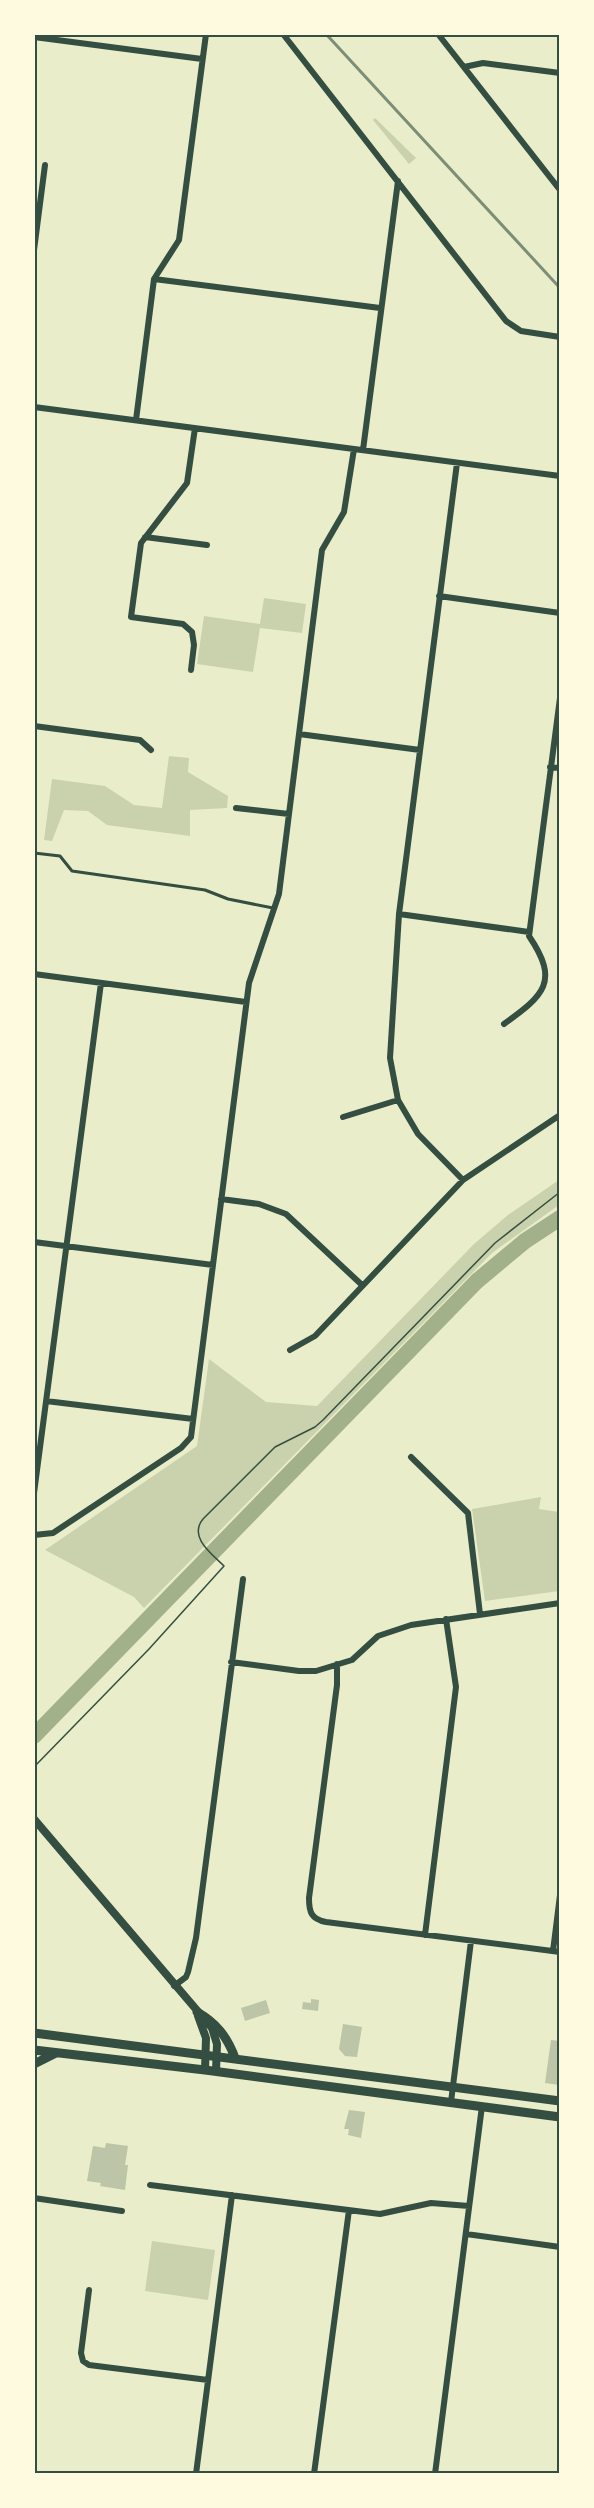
<svg xmlns="http://www.w3.org/2000/svg" width="594" height="2508" font-family="'PT Sans Narrow',sans-serif">
<style>
.green{fill:#cad2ad}
.lines{fill:none;stroke-linecap:round;stroke-linejoin:round}
.river{stroke:#a3b18a;stroke-width:16}
.building{fill:#bcc5a7}
.path{stroke:#344e41;stroke-width:1.5}
.service{stroke:#344e41;stroke-width:3}
.minor{stroke:#344e41;stroke-width:6}
.tertiary{stroke:#344e41;stroke-width:8}
.primary{stroke:#344e41;stroke-width:9}
.rail{stroke:#7c8e77;stroke-width:3}
.neatline{fill:none;stroke:#344e41;stroke-width:2}
</style>
<rect width="100%" height="100%" fill="#e9edc9"/>
<path class="green" d="M375,118l41,40 -7,6 -36,-44z
M264,598l42,6 -4,29 -42,-5 -7,44 -56,-8 7,-48 56,8z
M169,756l20,2 -1,14 40,24 -1,12 -37,2v26l-83,-11 -19,-14 -24,-1 -12,31 -8,-1 8,-61 53,7 29,19 28,3z
M559,1180v25l-67,48 -348,355 -10,-11 -89,-47 152,-104 12,-87 57,43 51,4 157,-162 34,-29z
M541,1497l-2,12 20,3v79l-74,10 -13,-92z
M152,2241l63,9 -7,50 -63,-9z"/>
<g class="lines">
<path class="river" d="M34,1736l443,-455 48,-40 35,-23"/>
</g>
<path class="building" d="M311,1999l8,1 -1,11 -16,-2 1,-7 8,1z
M266,2000l4,13 -25,8 -4,-13z
M343,2024l19,3 -5,30 -12,-1 -6,-7z
M551,2040l9,1v44l-15,-2z
M349,2110l16,2 -4,26 -13,-3 1,-6h-5z
M106,2143l22,3 -3,19h3l-3,25 -25,-4 1,-3 -14,-2 6,-35 12,2z"/>
<g class="lines">
<path class="path" d="M34,1767l115,-118 75,-83c-12,-12 -36,-29 -21,-47l72,-72 40,-20 8,-7 172,-177 65,-51"/>
<path class="service" d="M34,853l26,3 12,15 133,19 23,9 45,9"/>
<path class="minor" d="M283,34l223,287 15,10 39,6
M438,34l122,156
M34,37l168,22
M464,67l19,-4 77,10
M34,250l11,-85
M154,279l226,29
M34,407l526,69
M136,420l18,-141 25,-39 27,-206
M363,450l35,-269
M457,463l-58,451 -9,144 8,42 20,34 45,46
M145,537l62,8
M439,596l121,17
M191,670l3,-25 -2,-13 -9,-8 -52,-7 10,-74 46,-60 8,-55
M34,726l106,14 11,10
M299,734l121,16
M550,767l10,1
M236,808l53,6
M399,914l130,18
M34,974l212,28
M504,1024c40,-29 56,-42 25,-88l31,-238
M343,1117l55,-17
M221,1199l38,5 27,10 76,71
M34,1242l179,23
M290,1350l25,-14 148,-156 97,-65
M46,1401l147,18
M411,1457l57,56 12,101
M34,1493l67,-510
M34,1535l19,-2 128,-85 10,-11 58,-454 30,-89 43,-344 22,-38 10,-63
M231,1662l68,9h17l36,-11 26,-24 33,-11 149,-22
M337,1664v21l-28,213c0,14 2,21 17,24l234,30
M425,1935l31,-248 -10,-68
M553,1951l7,-56
M174,1986l12,-9 2,-5 8,-34 47,-359
M451,2102l20,-161
M150,2185l230,29 51,-11 38,3
M34,2198l88,13
M466,2234l94,13
M89,2290l-8,63 2,8 6,4 119,15
M196,2474l36,-279
M314,2474l35,-264
M435,2474l47,-368"/>
<path class="tertiary" d="M34,1819l178,209 5,16 -1,27
M198,2016l8,22 -1,32"/>
<path class="primary" d="M197,2012c19,11 30,24 38,46
M34,2033l526,68
M34,2050l171,20 355,47
M34,2064l22,-11"/>
<path class="rail" d="M326,34l234,254"/>
</g>
<rect width="594" height="2508" fill="none" stroke="#fefae0" stroke-width="72"/>
<rect x="36" y="36" width="522" height="2436" class="neatline"/>
</svg>
